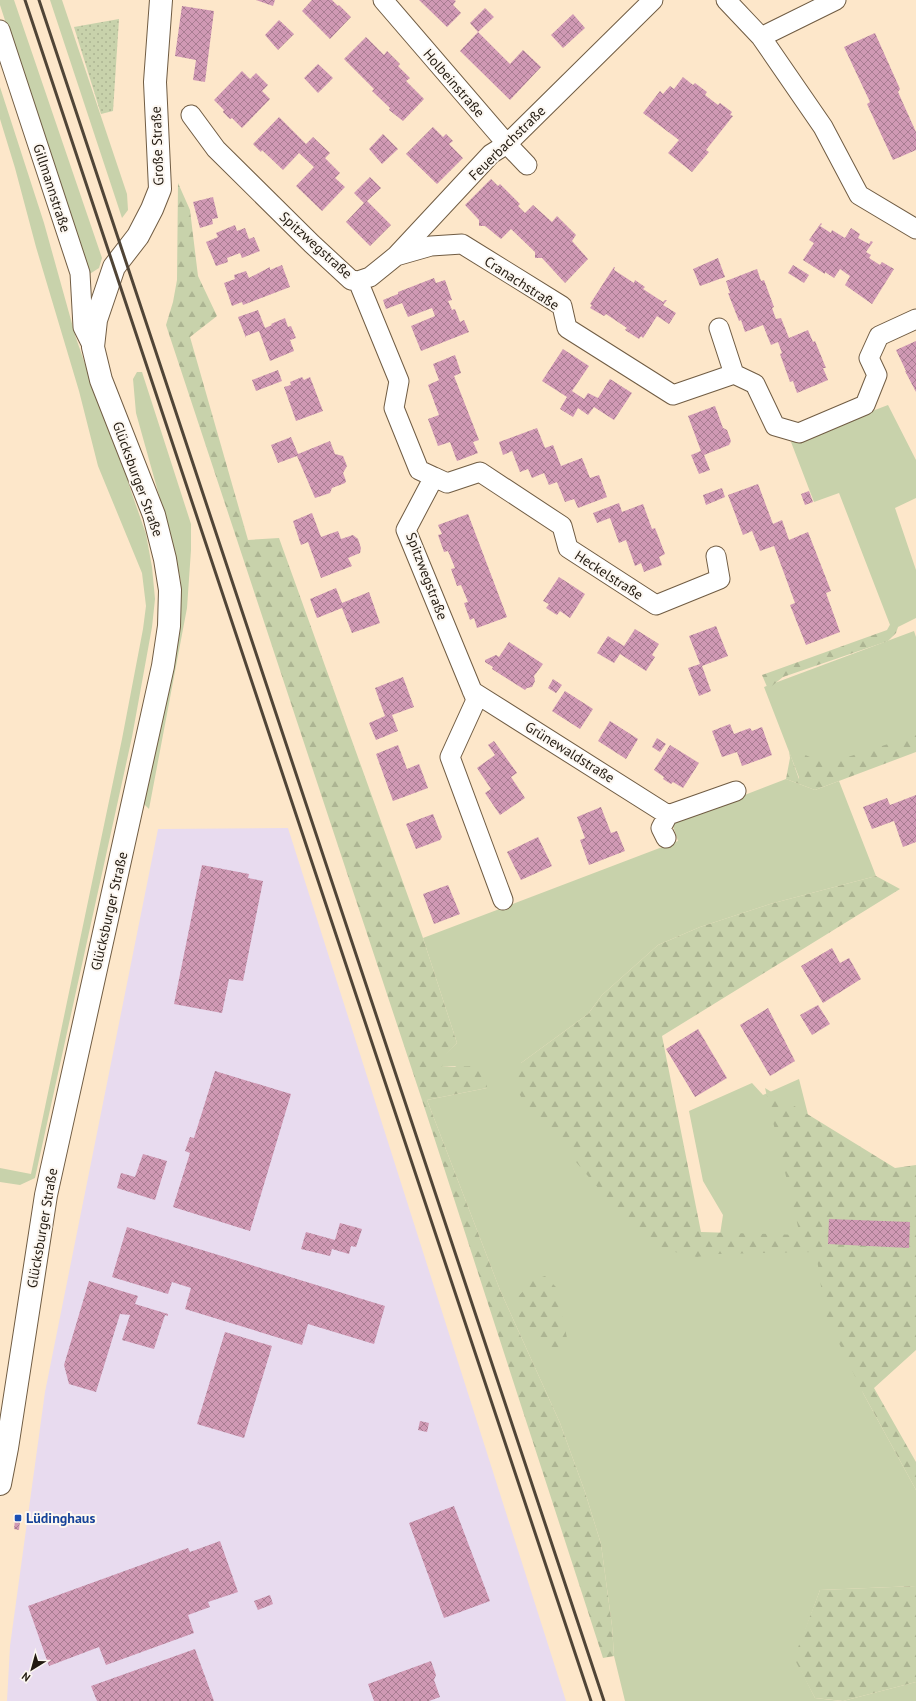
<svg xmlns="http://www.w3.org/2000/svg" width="916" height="1701" font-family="'PT Sans',sans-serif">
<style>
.industrial{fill:#e8dbef}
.green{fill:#c8d2ab}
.forest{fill:url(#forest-firs)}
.garden{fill:url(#garden-dots)}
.building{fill:url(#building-cross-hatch)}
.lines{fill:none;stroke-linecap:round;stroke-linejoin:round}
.minor-casing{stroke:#705c43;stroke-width:21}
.secondary-casing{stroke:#705c43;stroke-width:24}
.minor{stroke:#fff;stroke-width:19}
.secondary{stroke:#fff;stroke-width:22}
.rail{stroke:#504537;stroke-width:3}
.transit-dot{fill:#1a4fb4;stroke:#fcf7f1;stroke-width:1.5}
.labels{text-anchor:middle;stroke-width:4;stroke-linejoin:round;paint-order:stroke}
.street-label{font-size:14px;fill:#221a10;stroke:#fcf7f1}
.transit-label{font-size:14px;font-weight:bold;fill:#164399;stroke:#fcf7f1;text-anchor:start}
</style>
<defs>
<pattern id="forest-firs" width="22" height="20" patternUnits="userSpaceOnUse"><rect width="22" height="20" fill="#c8d2ab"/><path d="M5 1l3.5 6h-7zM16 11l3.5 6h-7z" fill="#acb492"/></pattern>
<pattern id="garden-dots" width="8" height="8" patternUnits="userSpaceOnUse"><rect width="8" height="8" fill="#c8d2ab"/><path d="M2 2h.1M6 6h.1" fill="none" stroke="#acb492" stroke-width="1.8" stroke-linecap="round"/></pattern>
<pattern id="building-cross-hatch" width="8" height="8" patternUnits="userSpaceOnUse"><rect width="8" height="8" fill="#d099b4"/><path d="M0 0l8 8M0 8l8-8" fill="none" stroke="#a87c91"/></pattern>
</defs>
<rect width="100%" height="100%" fill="#fde7ca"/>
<path class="industrial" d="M288,828l278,873h-559l3,-55 35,-254 113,-563z"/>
<path class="green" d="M0,0h14l88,258 -3,10 -11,7 -88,-270z
M50,0h12l65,194 1,16 -6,8z
M0,87l44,136 32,115 17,49 15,21 22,80 16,46 6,33 3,32 -3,28 -20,110 -97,441 -15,7 -20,-3v-14l31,6 91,-435 21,-110 3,-23 -4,-33 -44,-107 -19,-75 -43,-144 -21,-79 -15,-49z
M137,372h5l49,152v26l-4,58 -38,201 -5,-5 27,-128 10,-66v-28l-7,-33 -38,-136 -3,-34z
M888,405l28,55v38l-21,10 21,62v48l-24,12 -53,-137 -25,9 -23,-60z
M914,631l2,6v99l-116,44 -36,-93z
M786,779l29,11 24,-9 37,95 -106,28 -70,23 -42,18 -56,50 -14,19 -67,49 196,191 6,-39 -20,-34 -14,-70 63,-28 11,12 36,-16 28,111 36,203 53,97v96l-96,4 -25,68 20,40 26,3h-216l-11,-45 -2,-30 -11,-82 -16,-52 -25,-69 -60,-133 -73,-190 60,-12 -32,-22 -13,1v-9l15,-15 -34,-105 255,-97 -6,-18z
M916,1682v19h-73z"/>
<path class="forest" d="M178,183l12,27 8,66 19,40 -27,21 58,203 31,-2 144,400 34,105 -14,15 -1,9 43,-1 2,22 -60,12 73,190 60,133 25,69 16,52 11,82 2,30 -11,2 -182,-561 -255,-772 7,-23 4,-22z
M892,621l6,6 -2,6 -8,8 -105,36 -15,12 -6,-14 125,-45z
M916,735v17l-101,38 -29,-11 4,-21 -1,-7 10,28 4,-25 23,10z
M876,876l24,13 -238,147 39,196 99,3 -35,-147 130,80 21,-3v185l-42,38 42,74v28l-53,-97 -38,-79 -9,-62 -99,2 -20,3 -35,-8 -30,-21 -111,-131 -8,-16 8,-18 67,-49 14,-19 56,-50 42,-18 70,-23z
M545,1276l11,11 11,51 -8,11 -15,1 -9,-8 -15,-20 -4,-23 17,-19z
M916,1586v96l-73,19 -28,-3 -21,-40 26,-68z"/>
<path class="garden" d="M119,19l-6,92 -12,3 -27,-87z"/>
<path class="building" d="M256,0h19l-2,6z
M312,0h20l6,6 1,-1 12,12 -21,22 -28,-28z
M419,0h35l2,1 -3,4 8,8 -14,14z
M182,6l32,5 -9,71 -12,-2 3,-20 -21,-4z
M485,8l9,9 -16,15 32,32 13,-14 18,17 -31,33 -50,-49 18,-19 -8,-9z
M573,14l12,14 -22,20 -12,-13z
M279,20l15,14 -16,16 -13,-15z
M875,33l25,56 -2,3 18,40v18l-23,10 -26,-56 3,-2 -26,-55z
M366,37l18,18 3,-4 13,13 -2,2 12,12 -4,3 18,18 -21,22 -14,-11 1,-2 -18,-17 2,-2 -30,-30z
M318,64l15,14 -15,15 -14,-15z
M242,71l8,8 6,-6 12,12 -6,6 8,8 -28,29 -10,-10 -2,1 -7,-7 1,-2 -10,-10z
M683,77l10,8 2,-2 12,9 -2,3 13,10 2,-2 12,9 -2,3 3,1 -27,34 3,2 -17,20 -24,-19 11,-13 -36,-27 17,-22 3,3 7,-8 4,3z
M279,117l27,27 7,-7 17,16 -5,5 15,15 -5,5 10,9 -23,24 -26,-25 18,-19 -15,-14 -16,17 -21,-20 -1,2 -8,-8z
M433,127l10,10 3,-3 7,7 -4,3 14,14 -26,26 -31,-30z
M383,134l15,15 -16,15 -13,-15z
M370,177l11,11 -14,13 24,24 -21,21 -24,-24 18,-19 -10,-10z
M491,179l7,7 2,-2 20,20 -2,2 7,7 8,-8 19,17 5,-6 19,19 -4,6 16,18 -23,24 -23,-25h-7v-6l-24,-23 -10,10 -16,-13h-6v-6l-14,-15z
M213,197l5,21 -6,1 1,5 -13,4 -7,-26z
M821,223l1,1 -2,2 11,7 1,-3 13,8 6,-10 9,6 -2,4 11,6 2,-3 2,1 -7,10 5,3 -2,3 11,7 2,-3 12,7 -22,35 -27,-19 5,-9 -10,-7 -6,9 -9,-6v2l-22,-14 11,-17 -5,-3z
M235,225l2,6 8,-3 4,11 5,-2 6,14 -18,7 -2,-5 -13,5 1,4 -12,4 -10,-24 12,-5 -2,-4z
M718,258l7,19 -25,9 -7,-17z
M282,265l8,22 -47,18 -1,-3 -10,4 -8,-23 11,-4 -1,-4 12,-4 3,7 21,-11v3z
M793,265l16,10 -5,8 -16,-10z
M614,267h1l-1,3 20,13 1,-3 10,7 -2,2 20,13 2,-2h2l-4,5 13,8 -7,11 -12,-8 -14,22 -2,-2 -2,3 -14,-9 2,-2 -21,-14 -2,2 -14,-8 2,-3 -2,-1z
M757,269l4,12 3,-1 10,27 -2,1 4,11 5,-1 8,20 19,-8 5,12 2,-1 11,27h-3l5,12 -31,13 -4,-12 -3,1 -10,-28 2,-1 -4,-11 -7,3 -8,-20 -18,7 -4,-12 -2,1 -11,-28h2l-4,-12z
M434,278l2,5 9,-3 7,20 -4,1 4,9 3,-1 5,13 4,-2 5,12 -48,19 -10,-25 24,-10 -3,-8 -24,9 -6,-14 -16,6 -3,-9 15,-6v-2z
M258,310l7,18 7,-3 -1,-1 14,-6 3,9 3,-1 5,12 -6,2 4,11 -24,10 -11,-30 -13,5v2l-8,-21z
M916,341v51l-11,-21h1l-10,-21z
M563,349l26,17 -17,25 12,8 4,-6 10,5 12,-19 22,14 -18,27 -20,-13 -6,8 -10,-7 -5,9 -13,-8 7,-12 -25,-16z
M455,355l6,18 -7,3 25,64 -6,2 5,11 -21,8 -7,-19 -12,4 -10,-27 11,-4 -11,-30 11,-5 -6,-16z
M278,370l4,11 -26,10 -4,-11z
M302,377l2,3 6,-3 13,34 -27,10 -12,-34 7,-2 -1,-3z
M715,406l8,22 4,2 4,11 -2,4 -25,10 6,15 -11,4 -8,-19 10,-4 -13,-35z
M537,428l8,20 8,-3 8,21 21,-8 8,20 9,-3 8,22 -29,11 -4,-9 -9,3 -8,-20 -8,3 -5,-12 -12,5 -4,-9 -8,3 -8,-21 -9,4 -4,-13z
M291,437l7,17 32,-13 5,13 8,2 4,10 -4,7 3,8 -1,2 -13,5 -2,5 -15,5 -18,-42 -19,7 -7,-18z
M758,484l15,40 9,-4 7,20 19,-8 23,59 -5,2 14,39 -34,13 -16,-40 5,-2 -21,-57 -14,5 -8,-20 -9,4 -15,-40z
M722,488l3,9 -19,8 -3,-10z
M809,491l4,11 -8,3 -4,-11z
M619,503l3,9 21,-8 9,25 3,-1 10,26 -6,3 3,8 -18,7 -3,-9 -6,3 -9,-26 -7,3 -9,-25 -13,5 -4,-10z
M312,513l9,24 17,-6 3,8 12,-4 5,4 3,9 -1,5 -12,5 4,8 -31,12 -13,-36 -7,3 -8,-24z
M468,514l39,103 -30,11 -3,-10 -4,2 -6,-17 4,-1 -7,-17 -4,1 -6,-17 4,-1 -7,-17 -4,1 -6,-17 4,-1 -4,-9z
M559,577l26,17 -15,24 -10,-7 -3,4 -11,-7 3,-4 -6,-3z
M336,588l6,15 27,-11 11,31 -28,10 -10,-25 -25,10 -7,-19z
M716,626l12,30 -26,10 9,25 -12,5 -11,-28 12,-4 -11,-28z
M635,629l24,15 -7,11 3,2 -9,14 -26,-17 -6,9 -17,-10 11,-17 16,10z
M509,642l34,22 -9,12 1,5 -3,6 -5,1 -2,2 -33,-21 1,-2 -8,-5v-2l11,-5 3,2z
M403,677l11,30 -22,8 6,16 -22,9 -7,-17 16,-7 -10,-28z
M553,679l9,6 -6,8 -8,-5z
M565,691l28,18 -13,20 -28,-18z
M610,721l28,18 -12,20 -28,-18z
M730,724l4,10 16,-6 2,3 10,-4 10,28 -30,11 -5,-14 -15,5 -10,-26z
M657,738l9,6 -6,8 -8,-5z
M494,741l23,32 -6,4 14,21 -25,17 -15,-22 6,-4 -14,-21 18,-13 -7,-10z
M398,745l9,24 12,-5 9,24 -35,13 -17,-47z
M670,745l29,18 -16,25 -10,-6 -2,2 -8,-5 1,-2 -10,-7z
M916,795v47l-13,5 -9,-26 -22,8 -9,-22 24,-9 3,7z
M601,807l10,26 6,-2 8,20 -36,14 -9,-25 5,-2 -8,-21z
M433,814l9,23 -2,3 -24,9 -10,-25z
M538,837l14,29 -31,14 -14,-28z
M202,865l47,9 -1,4 15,3 -20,100 -14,-2 -7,34 -48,-9z
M448,885l12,29 -26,10 -11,-30z
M832,948l8,15 9,-5 12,21 -38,24 -22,-37z
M818,1005l12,19 -18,11 -12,-20z
M768,1008l27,53 -25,15 -30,-51z
M698,1029l29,49 -32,19 -29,-48z
M215,1071l76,23 -41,137 -77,-24 17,-54 -5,-2 5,-14 4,1z
M143,1154l24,7 -12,39 -38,-12 4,-15 14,4z
M829,1219l81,3 -1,26 -81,-4z
M340,1223l22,6 -6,18 -5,-1 -2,8 -17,-5 -2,7 -29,-7 5,-17 29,8z
M127,1227l258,79 -11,38 -66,-20 -6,21 -117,-36 6,-21 -19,-6 -4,12 -56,-17z
M89,1281l49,15 -3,8 33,10v2l-3,-1 -11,34 -32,-9 8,-25 -10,-1 -24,78 -27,-8 -5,-19z
M225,1332l47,14 -28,92 -47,-14z
M420,1421l9,2 -2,9 -9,-2z
M454,1506l36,95 -46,17 -35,-95z
M15,1520l5,1 -1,9 -5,-1z
M220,1541l18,51 -30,10 2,5 -22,8 6,18 -88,32 -7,-18 -50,19 -21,-60 160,-58 2,4z
M270,1595l3,9 -15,6 -4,-9z
M195,1649l19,52h-117l-6,-15z
M431,1661l5,14 -2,5 6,17 -11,4h-55l-6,-17z"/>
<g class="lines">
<defs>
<path id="minor" d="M383,0l124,144 20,21
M726,0l35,37 62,90 36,68 57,34
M0,30l80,243 3,54 10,20
M761,37l75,-37
M191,115l25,34 96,95 39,36 7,1 12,-4 26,-21 95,-102 16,-10 146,-144
M396,256l35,-10 31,-2 100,62 5,22 106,67 61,-21 21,10 20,42 24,7 66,-28 12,-30 -8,-17 10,-22 37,-17
M358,281l41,100 -5,27 25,62 15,7 -28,53 70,170 -26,57 53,143
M719,328l15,46
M434,477l13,6 33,-11 82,54 6,22 88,57 64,-26 -4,-23
M472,691l196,124 68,-24
M666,838l-5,-10 7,-13"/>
<path id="secondary" d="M0,1484l7,-36 39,-253 117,-529 6,-40 1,-36 -5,-31 -11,-44 -53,-135 -8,-33 3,-27 18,-53 24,-31 14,-27 8,-20 -5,-107 6,-82"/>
</defs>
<use href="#minor" class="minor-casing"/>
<use href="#secondary" class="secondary-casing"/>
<use href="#minor" class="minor"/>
<use href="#secondary" class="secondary"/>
<path class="rail" d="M25,0l566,1701
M39,0l565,1701"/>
</g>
<rect class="transit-dot" x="14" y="1514" width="8" height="8" rx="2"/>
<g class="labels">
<g class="street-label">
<text transform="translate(454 83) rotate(49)" y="5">Holbeinstraße</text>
<text transform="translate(507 143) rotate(-44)" y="5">Feuerbachstraße</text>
<text transform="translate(157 146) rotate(-92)" y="5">Große Straße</text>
<text transform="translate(52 188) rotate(72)" y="5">Gillmannstraße</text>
<text transform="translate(316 245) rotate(42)" y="5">Spitzwegstraße</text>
<text transform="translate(522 283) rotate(33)" y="5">Cranachstraße</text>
<text transform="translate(138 479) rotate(70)" y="5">Glücksburger Straße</text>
<text transform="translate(609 575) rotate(33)" y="5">Heckelstraße</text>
<text transform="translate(427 576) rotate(69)" y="5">Spitzwegstraße</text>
<text transform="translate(570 752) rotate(32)" y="5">Grünewaldstraße</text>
<text transform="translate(109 911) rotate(-77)" y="5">Glücksburger Straße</text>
<text transform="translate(42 1228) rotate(-80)" y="5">Glücksburger Straße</text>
</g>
<g class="transit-label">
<text x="26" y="1523">Lüdinghaus</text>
</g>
</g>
<g transform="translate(32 1669) rotate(217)" stroke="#fcf7f1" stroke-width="3" paint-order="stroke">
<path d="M0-3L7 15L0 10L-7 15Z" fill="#221a10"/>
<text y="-6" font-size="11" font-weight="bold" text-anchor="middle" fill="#221a10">N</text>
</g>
</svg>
